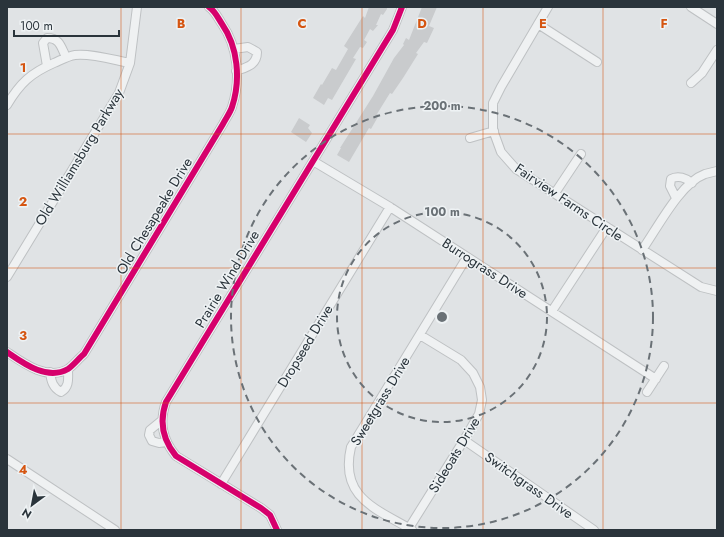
<svg xmlns="http://www.w3.org/2000/svg" width="724" height="537" font-family="Jost,sans-serif">
<style>
.building{fill:#c9cbcd}
.lines{fill:none;stroke-linecap:round;stroke-linejoin:round}
.minor-casing{stroke:#bec1c3;stroke-width:10}
.minor{stroke:#eff1f2;stroke-width:8}
.cycleway-casing{stroke:#eef2f4;stroke-width:8}
.cycleway{stroke:#d6006c;stroke-width:6}
.grid{fill:none;stroke:#d55511;stroke-width:1;stroke-opacity:0.55}
.ring{fill:none;stroke:#6a7176;stroke-width:2;stroke-dasharray:7 5}
.labels{text-anchor:middle;stroke-width:3;stroke-linejoin:round;paint-order:stroke}
.street-label{font-size:14px;fill:#2a343b;stroke:#eef2f4}
.grid-label{font-size:13px;text-anchor:middle;font-weight:bold;fill:#d55511;stroke:#eef2f4;stroke-width:3;stroke-linejoin:round;paint-order:stroke}
.centre{fill:#6a7176;stroke:#eef2f4;stroke-width:2}
.ring-label{font-size:12px;text-anchor:middle;font-weight:bold;fill:#6a7176;stroke:#eef2f4;stroke-width:3;stroke-linejoin:round;paint-order:stroke}
</style>
<rect width="100%" height="100%" fill="#e0e3e5"/>
<path class="building" d="M369,7h18v2l-4,6 -2,-1 -5,11h2l-5,6 -3,-2 -6,11 3,2 -4,6 -3,-1 -7,11 3,1 -24,41 -4,-2 -4,7 -11,-7 8,-14 1,1 10,-17 4,2 12,-21 -4,-3 19,-30 2,2z
M422,7h15l-8,19 5,2 -7,15 -3,-1 -8,11 2,1 -15,24 -11,16 -2,-1 -13,21 2,1 -8,14 -2,-1 -20,34 -12,-7 4,-7h-1l33,-52 21,-38 10,-13 -1,-1 3,-6 3,2z
M299,118l11,7 -2,3 4,5 -6,9 -15,-10z"/>
<g class="lines">
<defs>
<path id="minor" d="M548,7l-47,80 -8,16v27l8,22 15,17 185,118 16,4
M691,7l26,17
M538,24l59,38
M234,49l14,-2 9,5c0,13 -10,15 -21,19
M47,66l-4,-23 4,-5c13,0 14,9 19,19
M691,83l11,-10 15,-23
M7,105c13,-22 24,-32 47,-42 7,-3 14,-7 21,-8 16,-2 39,5 55,8
M470,138l24,-7
M313,161l77,46 266,172
M555,193l26,-39
M676,198l-6,-12 1,-7c7,-4 15,-1 21,4
M642,250c15,-21 38,-67 63,-76 4,-1 8,-2 12,-3
M7,277l112,-184 11,-30 7,-56
M552,311l55,-84
M7,352c16,11 40,29 61,17 6,-4 11,-11 16,-15l139,-230c3,-6 7,-11 9,-17 9,-27 6,-60 -10,-83 -4,-6 -7,-13 -13,-17
M50,372c1,9 3,16 11,20 9,-5 7,-14 7,-23
M647,392l17,-26
M161,421l-11,9 -1,5 3,6 7,2 7,-1
M464,440l130,90
M7,459l108,71
M221,484l169,-277
M409,528l55,-88 15,-26 3,-14 -2,-13 -7,-14 -12,-13 -41,-25
M277,530l-7,-15 -9,-7 -85,-52c-14,-17 -17,-34 -10,-54l227,-372 9,-23
M412,530c-35,-21 -73,-32 -61,-83l116,-190"/>
</defs>
<use href="#minor" class="minor-casing"/>
<use href="#minor" class="minor"/>
<defs>
<path id="cycleway" d="M7,352c16,11 40,29 61,17 6,-4 11,-11 16,-15l139,-230c3,-6 7,-11 9,-17 9,-27 6,-60 -10,-83 -4,-6 -7,-13 -13,-17
M277,530l-7,-15 -9,-7 -85,-52c-14,-17 -17,-34 -10,-54l227,-372 9,-23"/>
</defs>
<use href="#cycleway" class="cycleway-casing"/>
<use href="#cycleway" class="cycleway"/>
</g>
<path class="grid" d="M121,7v523M241,7v523M362,7v523M483,7v523M603,7v523M7,134h710M7,268h710M7,403h710"/>
<g class="ring">
<circle cx="442" cy="317" r="105"/>
<circle cx="442" cy="317" r="211"/>
</g>
<g class="labels">
<g class="street-label">
<text transform="translate(79 157) rotate(-59)" y="5">Old Williamsburg Parkway</text>
<text transform="translate(569 202) rotate(34)" y="5">Fairview Farms Circle</text>
<text transform="translate(154 216) rotate(-59)" y="5">Old Chesapeake Drive</text>
<text transform="translate(485 268) rotate(33)" y="5">Burrograss Drive</text>
<text transform="translate(227 279) rotate(-59)" y="5">Prairie Wind Drive</text>
<text transform="translate(305 346) rotate(-59)" y="5">Dropseed Drive</text>
<text transform="translate(380 401) rotate(-59)" y="5">Sweetgrass Drive</text>
<text transform="translate(454 455) rotate(-59)" y="5">Sideoats Drive</text>
<text transform="translate(529 485) rotate(35)" y="5">Switchgrass Drive</text>
</g>
</g>
<g class="grid-label">
<text x="181" y="28">B</text>
<text x="302" y="28">C</text>
<text x="422" y="28">D</text>
<text x="543" y="28">E</text>
<text x="664" y="28">F</text>
<text x="23" y="72">1</text>
<text x="23" y="206">2</text>
<text x="23" y="340">3</text>
<text x="23" y="474">4</text>
</g>
<circle cx="442" cy="317" r="6" class="centre"/>
<g class="ring-label">
<text x="442" y="110">200 m</text>
<text x="442" y="216">100 m</text>
</g>
<rect width="724" height="537" fill="none" stroke="#2a343b" stroke-width="16"/>
<g transform="translate(32 505) rotate(212)" stroke="#eef2f4" stroke-width="3" paint-order="stroke">
<path d="M0-3L7 15L0 10L-7 15Z" fill="#2a343b"/>
<text y="-6" font-size="11" font-weight="bold" text-anchor="middle" fill="#2a343b">N</text>
</g>
<path d="M14 30v6h105v-6" fill="none" stroke="#2a343b" stroke-width="2"/>
<text x="20" y="30" font-size="12" fill="#2a343b" stroke="#eef2f4" stroke-width="3" paint-order="stroke">100 m</text>
</svg>
